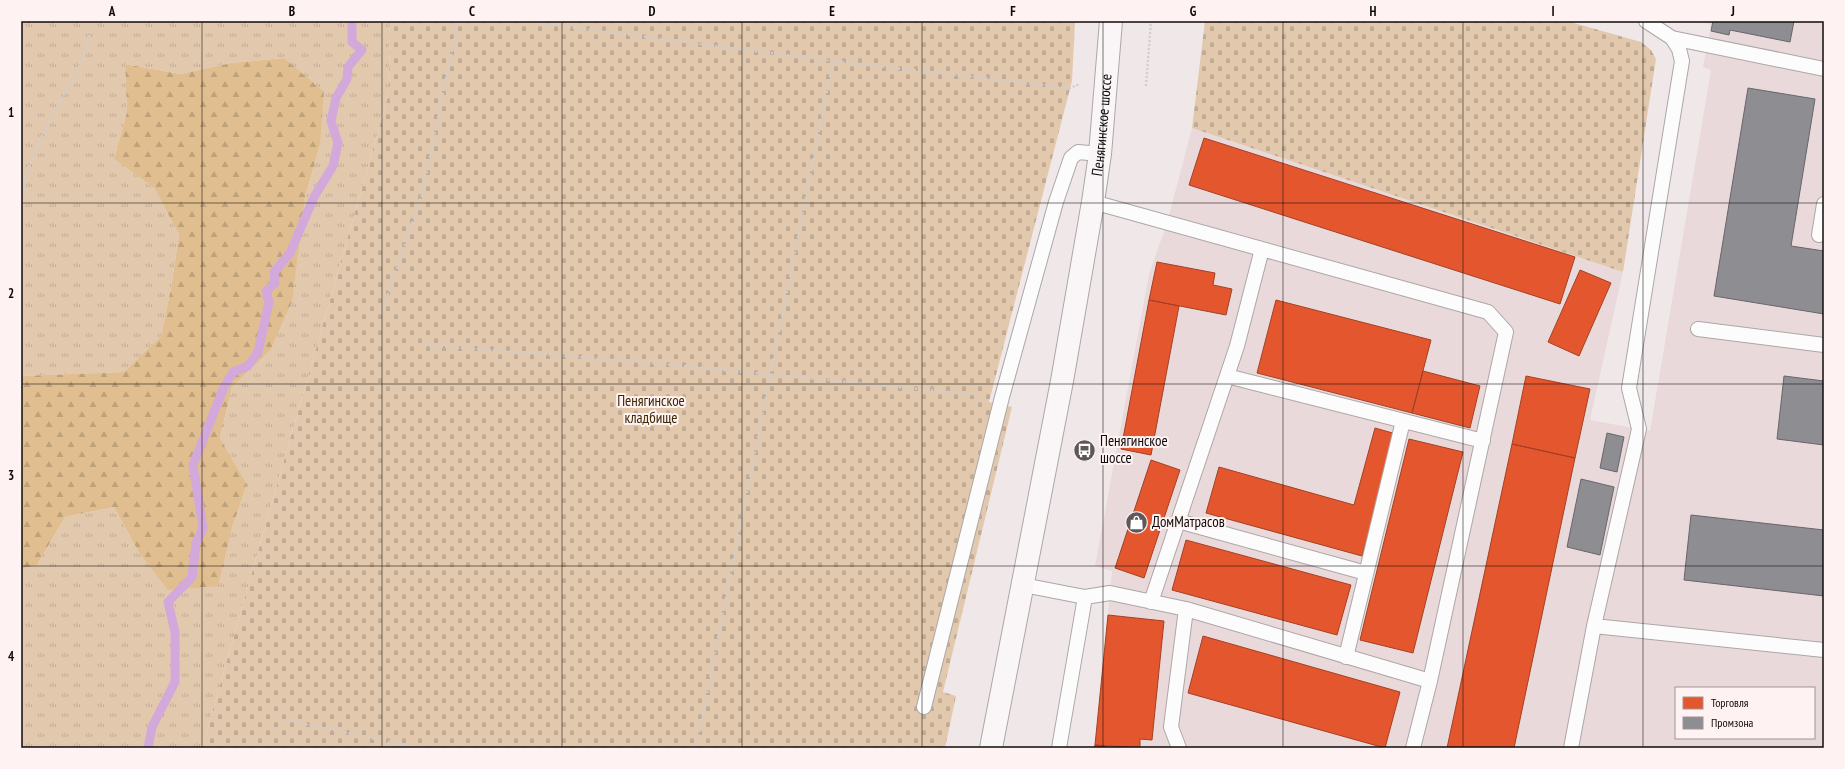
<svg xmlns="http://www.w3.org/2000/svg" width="1845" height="769" font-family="'PT Sans Narrow',sans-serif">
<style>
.built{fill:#ead9da;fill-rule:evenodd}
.grass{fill:url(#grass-tufts)}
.forest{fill:url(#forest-firs)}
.cemetery{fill:url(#cemetery-stones)}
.shops{fill:#e4572e;stroke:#a44024}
.industry{fill:#8d8d92;stroke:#67666a}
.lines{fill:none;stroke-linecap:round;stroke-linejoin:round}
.stream{stroke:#d3a8db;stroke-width:9}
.service-casing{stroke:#aca7a7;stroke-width:16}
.secondary-casing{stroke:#aca7a7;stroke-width:24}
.path{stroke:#d1cece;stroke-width:2.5;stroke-dasharray:2 2;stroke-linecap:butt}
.service{stroke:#fdfcfc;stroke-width:14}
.secondary{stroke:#faf6f8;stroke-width:22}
.grid{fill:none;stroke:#0f0b0b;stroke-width:1;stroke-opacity:0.55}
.labels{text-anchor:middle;stroke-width:4;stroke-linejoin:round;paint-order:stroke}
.street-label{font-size:15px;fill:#0f0b0b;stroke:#fff2f2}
.park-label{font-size:15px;fill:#3e2702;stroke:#fff2f2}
.poi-label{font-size:15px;fill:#0f0b0b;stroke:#fff2f2;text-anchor:start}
.neatline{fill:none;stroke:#0f0b0b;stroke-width:1.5}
.grid-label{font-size:13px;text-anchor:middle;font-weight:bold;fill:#0f0b0b}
</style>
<defs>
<pattern id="grass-tufts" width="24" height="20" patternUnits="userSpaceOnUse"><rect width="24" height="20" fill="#e2c9ad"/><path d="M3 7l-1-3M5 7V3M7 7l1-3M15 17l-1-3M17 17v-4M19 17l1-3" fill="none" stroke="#c1ab94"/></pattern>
<pattern id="forest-firs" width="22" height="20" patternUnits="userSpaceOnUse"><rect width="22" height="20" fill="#e1be8f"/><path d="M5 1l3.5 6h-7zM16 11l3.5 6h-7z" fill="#c0a27a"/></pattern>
<pattern id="cemetery-stones" width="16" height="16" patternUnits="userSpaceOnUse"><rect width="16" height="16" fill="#e2c9ad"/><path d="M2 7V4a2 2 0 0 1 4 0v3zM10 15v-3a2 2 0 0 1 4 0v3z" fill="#c1ab94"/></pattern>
</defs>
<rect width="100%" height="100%" fill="#f0e8e8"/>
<path class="built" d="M1698,21h126v727h-729l17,-177 -17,-5 54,-292 18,-51 25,-95 431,144 -33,148 60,11 61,-361 -8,-3 8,-42zM1676,688h138v50h-138z"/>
<path class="grass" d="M21,21h369l-1,72 -187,655h-181v-179l16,-4 28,-48 49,-10 24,44 94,-23 15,-44 -27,-46 12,-51 38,-36 35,-154 15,-52 -36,-87 -53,5 -51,11 -55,-10 2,48 -13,47 41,30 24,46 -8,53 -10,48 -37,36 -103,4z"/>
<path class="forest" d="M284,58l40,34 -4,53 -15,52 -13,104 -22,50 -38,36 -12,51 27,46 -15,44 -14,58 -50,4 -30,-39 -24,-44 -49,10 -28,48 -16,4v-193l103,-4 37,-36 10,-48 8,-53 -24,-46 -41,-30 13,-47 -2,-48 55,10 51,-11z"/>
<path class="cemetery" d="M390,21h685l-3,60 -83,321 23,5 -69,285 13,4 -11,52h-743l187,-655z
M1205,21h362l74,21 10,8 5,9 -33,213 -431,-144z"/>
<path class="shops" d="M1204,138l371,119 -15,47 -371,-119z
M1157,262l58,11 -2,12 19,4 -6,26 -77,-15z
M1580,270l31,13 -32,73 -31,-14z
M1149,300l30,6 -28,149 -30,-6z
M1276,300l155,40 -19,73 -155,-40z
M1423,371l57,15 -10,42 -58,-15z
M1526,376l64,13 -15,69 -63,-14z
M1375,428l21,6 -34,122 -156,-43 13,-46 135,38z
M1409,439l54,13 -50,201 -53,-13z
M1512,444l63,14 -61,290h-67z
M1151,460l29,10 -36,108 -29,-10z
M1186,540l165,45 -14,50 -165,-45z
M1108,615l56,6 -12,119 -12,-1v9l-45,-3z
M1203,636l197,56 -15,56 -197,-55z
M1095,745l17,3h-18z"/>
<path class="industry" d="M1713,21h81l-4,21 -60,-12 -1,5 -18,-4z
M1748,88l67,11 -24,147 33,5v63l-110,-18z
M1784,376l40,5v64l-47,-6z
M1607,433l17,4 -7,35 -17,-4z
M1581,479l33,8 -14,68 -33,-8z
M1691,515l133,15v66l-140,-16z"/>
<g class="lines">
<path class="stream" d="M148,748l4,-21 23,-45v-50l-7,-30 24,-25 4,-34 7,-15 -10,-63 31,-78 9,-15 15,-6 10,-14 11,-50 -3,-11 9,-8 -1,-11 16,-19 24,-56 19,-31 5,-23 -7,-22 5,-23 11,-19 1,-12 14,-17 -10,-8v-21"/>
<defs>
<path id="service" d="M1646,21l26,17 152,31
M1819,235l5,-31
M1698,329l126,16
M1227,376l256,65
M1178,521l188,52
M1023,585l62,12 -26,151
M1085,597l25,-4 76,16 244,72 76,-349 -18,-20 -395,-110
M1151,602l86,-256 25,-97
M1594,626l230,24
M1346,657l57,-236
M924,707l78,-310 54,-195 15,-44 7,-6 22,2
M1179,748l-8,-21 15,-118
M1413,748l17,-67
M1571,748l23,-122 45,-197 -10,-41 53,-327 -3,-12 -7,-11"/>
<g id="secondary">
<path id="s1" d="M991,748l71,-367 31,-179 7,-48 11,-133"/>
</g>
</defs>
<use href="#service" class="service-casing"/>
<use href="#secondary" class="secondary-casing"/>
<path class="path" d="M521,21l312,40 237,27 10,-4
M1146,86l5,-65
M21,214l5,-40 22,-52 35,-61 8,-32v-8
M381,314l41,-119 36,-174
M425,345l217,17 338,33
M286,720l131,28
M696,748l137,-687"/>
<use href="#service" class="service"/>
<use href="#secondary" class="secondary"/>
</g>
<path class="grid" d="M202,21v727M382,21v727M562,21v727M742,21v727M922,21v727M1103,21v727M1283,21v727M1463,21v727M1643,21v727M21,203h1803M21,384h1803M21,566h1803"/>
<defs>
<symbol id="bus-disc" viewBox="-11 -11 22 22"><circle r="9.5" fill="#5e5858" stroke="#fff2f2"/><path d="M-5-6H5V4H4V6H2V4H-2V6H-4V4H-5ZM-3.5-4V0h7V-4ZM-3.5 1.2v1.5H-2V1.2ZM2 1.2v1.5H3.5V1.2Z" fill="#fff"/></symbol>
<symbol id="shop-disc" viewBox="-11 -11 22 22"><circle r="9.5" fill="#5e5858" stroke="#fff2f2"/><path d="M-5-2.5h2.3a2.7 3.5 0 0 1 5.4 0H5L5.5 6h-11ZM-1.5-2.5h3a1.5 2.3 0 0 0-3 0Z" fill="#fff"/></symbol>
</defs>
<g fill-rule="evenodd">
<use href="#bus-disc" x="1072" y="438" width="25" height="25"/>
<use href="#shop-disc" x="1124" y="510" width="25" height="25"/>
</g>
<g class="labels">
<g class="street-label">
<text dy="5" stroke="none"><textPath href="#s1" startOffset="633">Пенягинское шоссе</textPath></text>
</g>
<g class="park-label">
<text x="651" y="406">Пенягинское<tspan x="651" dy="17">кладбище</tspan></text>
</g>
<g class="poi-label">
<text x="1100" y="446">Пенягинское<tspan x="1100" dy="17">шоссе</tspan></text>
<text x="1152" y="527">ДомМатрасов</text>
</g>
</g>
<rect width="1845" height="769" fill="none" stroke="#fff2f2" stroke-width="44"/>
<rect x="1675" y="687" width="140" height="52" fill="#fff2f2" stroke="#9f9696"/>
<rect x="1683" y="697" width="20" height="12" fill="#e4572e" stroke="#9f9696"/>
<text x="1711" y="707" font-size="12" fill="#0f0b0b">Торговля</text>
<rect x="1683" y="717" width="20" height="12" fill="#8d8d92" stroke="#9f9696"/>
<text x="1711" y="727" font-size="12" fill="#0f0b0b">Промзона</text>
<rect x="22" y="22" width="1801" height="725" class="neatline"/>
<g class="grid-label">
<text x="112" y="16">A</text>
<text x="292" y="16">B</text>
<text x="472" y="16">C</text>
<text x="652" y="16">D</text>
<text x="832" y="16">E</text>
<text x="1013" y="16">F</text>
<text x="1193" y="16">G</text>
<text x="1373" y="16">H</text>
<text x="1553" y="16">I</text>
<text x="1733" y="16">J</text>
<text x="11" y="117">1</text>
<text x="11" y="298">2</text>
<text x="11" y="480">3</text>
<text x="11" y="661">4</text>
</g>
</svg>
